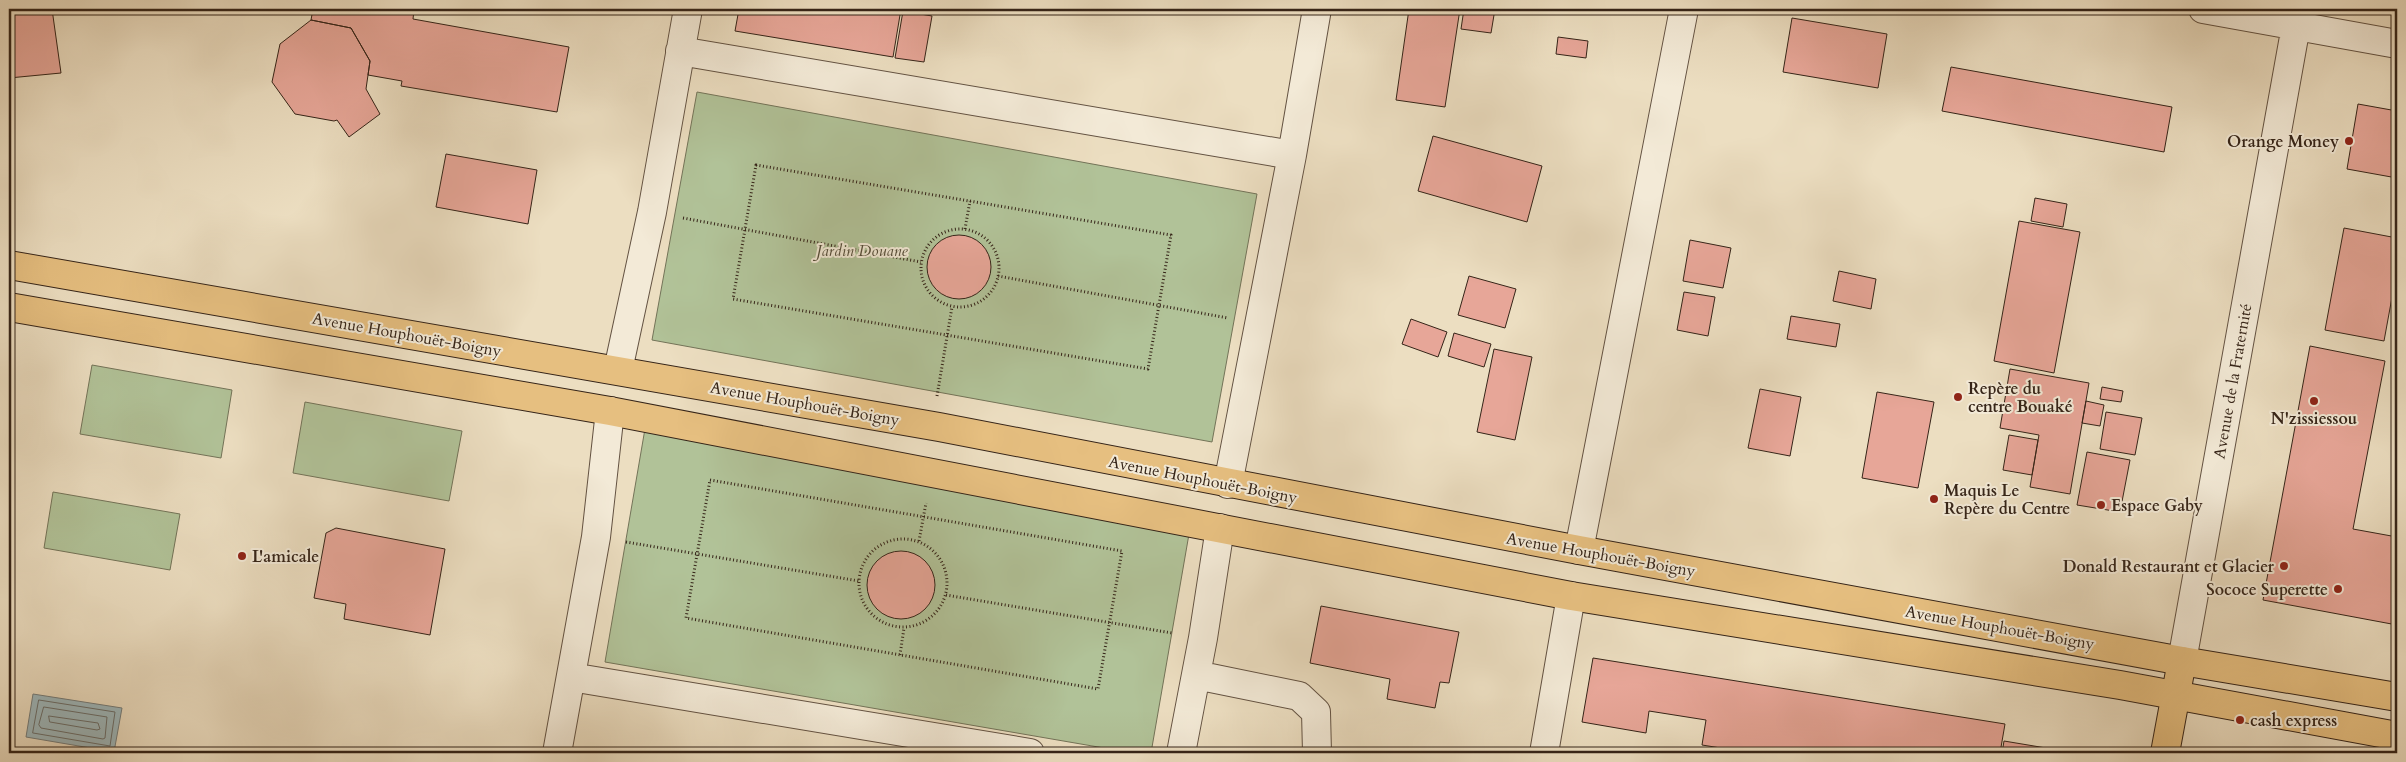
<svg xmlns="http://www.w3.org/2000/svg" width="2406" height="762" font-family="Cardo,serif">
<style>
.green{fill:#b1c298;stroke:#737358}
.water{fill:#9eb9be;stroke:#747d7c}
.lines{fill:none;stroke-linecap:round;stroke-linejoin:round}
.shore{stroke:#6a6e6b;stroke-width:1}
.building{fill:#e7a698;stroke:#352418}
.minor-casing{stroke:#635242;stroke-width:30}
.major-casing{stroke:#352418;stroke-width:30}
.highway-casing{stroke:#352418;stroke-width:30}
.path{stroke:#352418;stroke-width:3;stroke-dasharray:1 2.5;stroke-linecap:butt}
.minor{stroke:#f3ead7;stroke-width:28}
.major{stroke:#e6bf80;stroke-width:28}
.highway{stroke:#e6bf80;stroke-width:28}
.poi-dot{fill:#8f2418;stroke:#f3ead7;stroke-width:2}
.labels{text-anchor:middle;stroke-width:4;stroke-linejoin:round;paint-order:stroke}
.poi-label{font-size:16px;font-weight:bold;fill:#352418;stroke:#f3ead7;text-anchor:start}
.park-label{font-size:16px;font-style:italic;fill:#544c38;stroke:#f3ead7}
.street-label{font-size:16px;fill:#352418;stroke:#f3ead7}
</style>
<rect width="100%" height="100%" fill="#ecdec1"/>
<filter id="stains"><feTurbulence type="fractalNoise" baseFrequency=".004" numOctaves="4"/><feColorMatrix values="0 0 0 0 .2 0 0 0 0 .09 0 0 0 0 .02 0 0 0 .5 -.17"/></filter>
<radialGradient id="worn" r=".72"><stop offset=".6" stop-color="#630" stop-opacity="0"/><stop offset="1" stop-color="#630" stop-opacity=".3"/></radialGradient>
<path class="green" d="M697,92l560,102 -45,248 -560,-102z
M92,365l140,25 -11,68 -141,-24z
M305,402l157,29 -13,70 -156,-28z
M647,417l546,94 -42,242h-18l-528,-91z
M53,492l127,22 -10,56 -126,-22z"/>
<path class="water" d="M33,694l89,14 -8,44 -88,-15z"/>
<g class="lines">
<path class="shore" d="M39,700l76,12 -5,34 -77,-13z
M44,707l63,10 -2,21 -2,1 -62,-11 -2,-3z
M49,716l49,7 2,6 -3,1 -47,-8z"/>
</g>
<path class="building" d="M27,9h25l9,64 -52,5v-64h15z
M313,9h96l5,1 -1,9 156,28 -12,65 -156,-26 1,-5 -34,-6 2,-14 -19,-33 -40,-8z
M739,9h162l-8,48 -158,-26z
M1409,9h51l-15,98 -49,-7z
M1464,9h31l-4,24 -30,-4z
M903,11l29,5 -8,46 -29,-4z
M1792,18l95,16 -9,54 -95,-16z
M311,20l40,8 19,33 -4,28 14,25 -31,23 -12,-17 -3,1 -39,-7 -23,-32 8,-38z
M1558,37l30,4 -2,17 -30,-4z
M1951,67l221,40 -8,45 -222,-41z
M2358,104l39,7v67l-50,-9z
M1433,136l109,30 -15,56 -109,-31z
M446,154l91,16 -9,54 -92,-17z
M2035,198l32,6 -4,23 -32,-6z
M2019,221l61,11 -26,141 -60,-12z
M2344,228l53,10v32l-13,71 -59,-11z
M927 267a32 32 0 1 1 64 0a32 32 0 1 1-64 0Z
M1690,240l41,8 -8,40 -40,-7z
M1839,271l37,8 -5,30 -38,-8z
M1469,276l47,13 -11,39 -47,-13z
M1684,292l31,5 -7,39 -31,-6z
M1791,316l49,8 -4,23 -49,-8z
M1411,319l36,13 -9,25 -36,-13z
M1454,333l37,11 -7,23 -36,-11z
M2310,346l75,15 -32,168 44,8v88l-134,-25z
M1494,349l38,8 -17,83 -38,-8z
M2010,369l79,14 -19,111 -40,-7 9,-52 -39,-7z
M2102,387l21,4 -2,11 -21,-3z
M1760,389l41,8 -11,59 -42,-8z
M1877,392l57,10 -16,86 -56,-10z
M2086,401l18,4 -4,21 -18,-3z
M2106,412l36,6 -7,37 -35,-6z
M2009,435l29,5 -6,35 -29,-5z
M2087,452l43,8 -10,52 -43,-7z
M336,528l109,21 -15,86 -86,-16 2,-15 -32,-6 12,-65z
M867 585a34 34 0 1 1 68 0a34 34 0 1 1-68 0Z
M1321,606l138,26 -10,51 -9,-1 -5,26 -48,-9 3,-20 -80,-16z
M1593,658l412,66 -5,29h-248l-50,-8 4,-25 -57,-9 -3,22 -64,-11z
M2004,741l72,12h-74z"/>
<g class="lines">
<defs>
<path id="minor" d="M2203,9l194,35
M680,51l612,104
M618,370l34,-158 36,-203
M1228,484l64,-329 25,-146
M1579,550l105,-541
M2182,661l117,-652
M1196,675l103,21 17,16 1,41
M571,677l459,76
M557,753l39,-216 14,-126
M1181,753l22,-115 17,-110
M1544,753l27,-157"/>
<path id="major" d="M2165,753l17,-92"/>
<path id="highway" d="M9,265l930,162 640,123 603,111 215,36
M9,307l601,104 961,185 549,89 277,51"/>
</defs>
<use href="#minor" class="minor-casing"/>
<use href="#major" class="major-casing"/>
<use href="#highway" class="highway-casing"/>
<path class="path" d="M756,165l415,70 -23,134 -415,-70z
M683,218l238,44
M965,229l5,-28
M921 268a39 39 0 1 1 78 0a39 39 0 1 1-78 0Z
M998,276l230,42
M937,396l15,-89
M710,480l412,71 -24,138 -412,-71z
M859 583a44 44 0 1 1 88 0a44 44 0 1 1-88 0Z
M919,541l7,-38
M626,542l233,39
M946,595l226,38
M900,655l4,-27"/>
<use href="#minor" class="minor"/>
<use href="#major" class="major"/>
<use href="#highway" class="highway"/>
</g>
<g class="poi-dot">
<circle cx="2349" cy="141" r="5"/>
<circle cx="1958" cy="397" r="5"/>
<circle cx="2314" cy="401" r="5"/>
<circle cx="1934" cy="499" r="5"/>
<circle cx="2101" cy="505" r="5"/>
<circle cx="242" cy="556" r="5"/>
<circle cx="2284" cy="566" r="5"/>
<circle cx="2338" cy="589" r="5"/>
<circle cx="2240" cy="720" r="5"/>
</g>
<g class="labels">
<g class="poi-label">
<text x="2339" y="147" text-anchor="end">Orange Money</text>
<text x="1968" y="394">Repère du<tspan x="1968" dy="18">centre Bouaké</tspan></text>
<text x="2314" y="424" text-anchor="middle">N'zissiessou</text>
<text x="1944" y="496">Maquis Le<tspan x="1944" dy="18">Repère du Centre</tspan></text>
<text x="2111" y="511">Espace Gaby</text>
<text x="252" y="562">L'amicale</text>
<text x="2274" y="572" text-anchor="end">Donald Restaurant et Glacier</text>
<text x="2328" y="595" text-anchor="end">Sococe Superette</text>
<text x="2250" y="726">cash express</text>
</g>
<g class="park-label">
<text x="862" y="256">Jardin Douane</text>
</g>
<g class="street-label">
<text transform="translate(407 334) rotate(10)" y="6">Avenue Houphouët-Boigny</text>
<text transform="translate(2232 381) rotate(-80)" y="6">Avenue de la Fraternité</text>
<text transform="translate(805 403) rotate(10)" y="6">Avenue Houphouët-Boigny</text>
<text transform="translate(1203 479) rotate(11)" y="6">Avenue Houphouët-Boigny</text>
<text transform="translate(1601 554) rotate(10)" y="6">Avenue Houphouët-Boigny</text>
<text transform="translate(2000 627) rotate(10)" y="6">Avenue Houphouët-Boigny</text>
</g>
</g>
<rect width="2406" height="762" fill="none" stroke="#ecdec1" stroke-width="30"/>
<rect x="10" y="10" width="2386" height="742" fill="none" stroke="#352418" stroke-width="2.5"/>
<rect x="15" y="15" width="2376" height="732" fill="none" stroke="#352418"/>
<rect width="100%" height="100%" filter="url(#stains)"/>
<rect width="100%" height="100%" fill="url(#worn)"/>
</svg>
